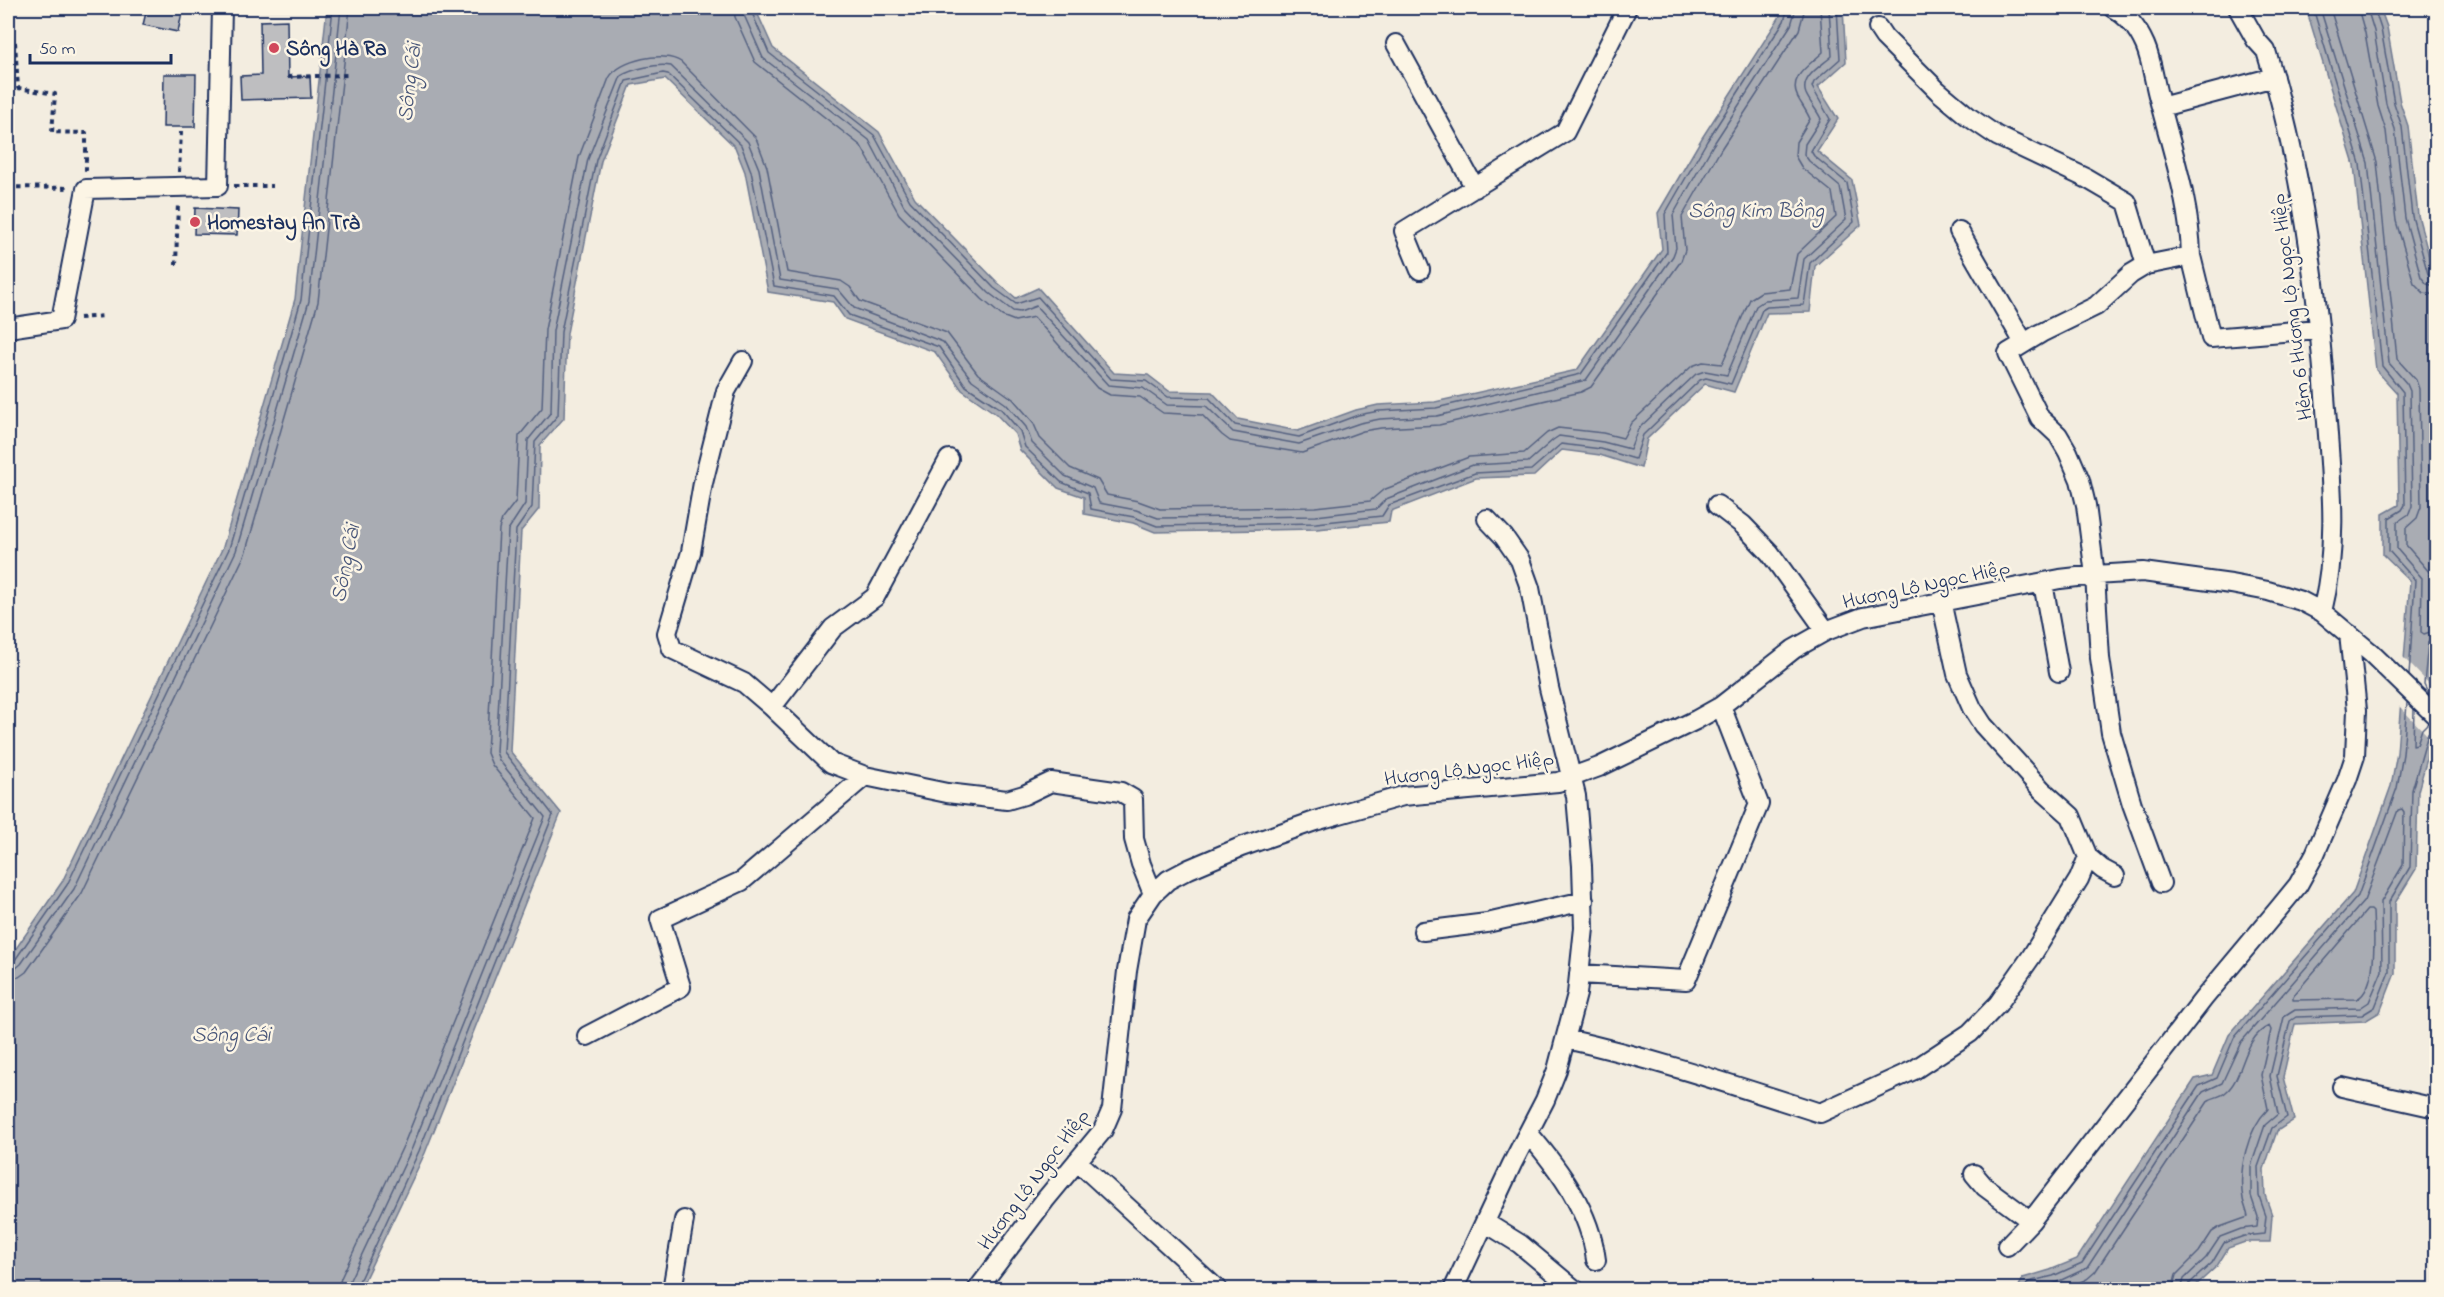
<svg xmlns="http://www.w3.org/2000/svg" width="2444" height="1297" font-family="'Indie Flower',sans-serif">
<style>
.water{fill:#a9acb3;stroke:#707a91;stroke-width:1.5}
.pier{fill:#f3ede0}
.lines{fill:none;stroke-linecap:round;stroke-linejoin:round}
.shore{stroke:#546180;stroke-width:1.5}
.building{fill:#bebec0;stroke:#1b2f5e;stroke-width:1.5}
.minor-casing{stroke:#1b2f5e;stroke-width:22}
.path{stroke:#1b2f5e;stroke-width:4;stroke-dasharray:4.5 4.5;stroke-linecap:butt}
.minor{stroke:#fcf5e5;stroke-width:18}
.poi-dot{fill:#d1495b;stroke:#fcf5e5;stroke-width:2}
.labels{text-anchor:middle;stroke-width:5;stroke-linejoin:round;paint-order:stroke}
.poi-label{font-size:21px;font-weight:bold;fill:#1b2f5e;stroke:#fcf5e5;text-anchor:start}
.street-label{font-size:21px;fill:#1b2f5e;stroke:#fcf5e5}
.water-label{font-size:22px;font-style:italic;fill:#465478;stroke:#fcf5e5}
</style>
<rect width="100%" height="100%" fill="#f3ede0"/>
<filter id="ink" filterUnits="userSpaceOnUse"><feTurbulence type="fractalNoise" baseFrequency=".0167" numOctaves="2"/><feDisplacementMap in="SourceGraphic" scale="12" xChannelSelector="R" yChannelSelector="G"/><feConvolveMatrix kernelMatrix="1 2 1 2 8 2 1 2 1" color-interpolation-filters="sRGB"/></filter>
<g filter="url(#ink)">
<path class="water" d="M327,8h428l18,40 106,84 36,66 83,85 18,15 22,-10 76,85 34,2 21,16 43,1 26,27 60,12 58,-21 22,-5 57,-3 142,-32 85,-121 -4,-36 44,-75 77,-120 4,-10h60l3,54 -28,25 20,32 -21,32 35,29 9,45 -46,41 -5,46 -43,1 -33,79 -29,-8 -58,55 -6,29 -41,-13 -38,-5 -28,26 -58,2 -85,33 -2,11 -72,7 -162,3 -22,-9 -49,-9v-17l-26,-9 -38,-38 -5,-16 -19,-20 -34,-24 -27,-38 -90,-33 -12,-17 -65,-10 -23,-120 -10,-25 -70,-68 -34,6 -30,76 -34,172 -3,85 -24,27 -1,64 -18,22 -11,220 51,62 -136,340 -65,136h-352v-329l54,-78 161,-335 72,-248z
M2306,8h74l7,19 13,75 8,24 10,89 18,68v329l-6,72 6,11v31l-18,65 -2,78 -21,34v70l-15,39 -15,9 -70,3 -12,53 11,43 -17,11 -13,38 1,26 7,20 -2,27h-25l-17,6 -11,18 -25,23 -27,-1 -5,2h-143l6,-12 27,-8 27,-11 118,-180 17,-4 17,-40 124,-142 38,-107 6,-33 13,-172 -27,-26v-41l16,-9 -2,-112 -21,-23 -22,-205z"/>
<path class="pier" d="M2402,656l34,35 -1,52 -37,-38z"/>
<g class="lines">
<path class="shore" d="M734,8l1,9 20,45 106,84 38,68 83,85 20,17 13,5 19,-4 63,71 13,7 30,2 23,16 39,2 20,20 8,6 72,12 61,-22 18,-3 58,-3 142,-33 10,-5 90,-126 4,-11 -3,-33 39,-68 78,-119 6,-22
M743,8l1,7 19,43 106,82 35,66 85,87 24,18 7,1 16,-6 72,79 35,3 24,17 39,1 27,26 66,12 61,-21 20,-4 57,-3 149,-36 87,-124 3,-8 -3,-33 40,-70 78,-120 5,-17
M750,8l19,45 105,82 36,66 84,87 22,16 22,-7 73,82 35,2 22,16 41,1 26,27 64,12 59,-22 21,-4 57,-3 145,-34 86,-122 -2,-38 42,-73 77,-120 4,-13
M2313,8l47,156 22,202 21,26 2,113 -3,5 -13,8v33l26,29 -6,96
M2320,8l48,155 21,200 18,21 3,7 2,115 -3,8 -12,8v27l25,29 -1,54 3,2 12,-4
M2330,8l47,154 20,197 19,21 3,9 2,118 -4,11 -11,10v17l24,28v45l6,3
M2358,8l7,25 13,73 8,25 10,90 18,62 10,10 12,2
M2367,8l7,23 12,73 9,25 10,89 16,59 6,7 9,2
M2374,8l7,21 13,74 8,24 10,89 16,58 8,5
M2436,637l-5,1 -3,5 -4,41 5,10 7,3
M2414,709l-1,36 4,-1 5,-15 6,-6
M2367,910h4l2,2c1,21 5,76 -16,87l-64,1v-4z
M8,962l7,-2 52,-75 162,-336 72,-249 32,-292
M8,970l7,-1 6,-5 53,-75 162,-338 73,-250 32,-293
M8,979l11,-2 7,-5 56,-79 163,-339 73,-252 32,-294
M338,1290l3,-12 63,-134 131,-326 -43,-53 -5,-12 12,-224 3,-10 14,-18 3,-65 23,-28 3,-78 34,-173 30,-79c10,-18 55,-28 72,-16l75,76 11,29 20,105 54,9 9,6 10,14 87,32 31,41 35,25 20,23 7,16 30,30 28,12 9,15 31,6 22,8 155,-2 55,-6 13,-11 86,-33 55,-4 23,-20 11,-5 45,5 20,5 8,-15 61,-57 11,-4 19,2 28,-65 11,-7 29,-3 7,-35 39,-37 -4,-25 -30,-24 -7,-12 1,-14 14,-23c-3,-7 -8,-14 -12,-21 -11,-21 12,-33 25,-46l-3,-44
M347,1290l2,-8 63,-134 133,-331 -46,-57 -3,-8 12,-222 17,-26 3,-64 23,-28 2,-81 35,-172 33,-83c11,-7 37,-13 50,-10l77,76 11,27 21,111 58,9 16,19 89,34 29,38 34,24 20,23 6,16 33,33 28,12 6,15 37,7 22,8 158,-2 60,-7 10,-10 87,-34 55,-3 25,-22 6,-4 44,6 27,7 8,-20 58,-55 9,-3 22,4 29,-69 9,-6 33,-2 6,-39 42,-39 -6,-33 -31,-26 -5,-7 1,-10 16,-25c-4,-9 -11,-16 -15,-25 -7,-17 17,-29 26,-38l-3,-48
M355,1290l64,-139 134,-336 -49,-63 12,-222 16,-23 3,-65 23,-27 3,-83 35,-172 30,-79 37,-8 5,1 73,71 10,26 23,115 60,10 15,19 90,32 27,39 35,23 19,22 5,16 36,35 27,11 3,16 43,8 23,9 159,-3 66,-7 7,-11 86,-32 56,-3 30,-26 40,5 34,10 8,-24 57,-55 6,-2 25,6 31,-74 5,-3 37,-2 6,-42 44,-41 -7,-39 -33,-27 -3,-5 19,-32 -18,-32 2,-5 26,-23 -3,-51
M2024,1290l4,-8 25,-6 29,-13 117,-177 18,-8 17,-40 124,-142 39,-108 6,-34 4,-51
M2033,1290l22,-7 32,-15 116,-176 19,-9 19,-41 123,-141 34,-91 4,-1 2,3 -1,53 -22,37 1,69 -13,31 -9,6 -65,2 -11,7 -14,59 8,38 -13,11 -14,41v30l7,21 -1,10 -16,2 -21,8 -14,21 -22,21 -3,11
M2063,1290l24,-11 8,-7 114,-172c5,-3 12,-3 17,-8 19,-16 16,-54 43,-66l2,4 -10,45 7,34c-21,21 -30,61 -25,90 1,6 4,12 5,18l-28,10 -8,5 -13,20 -23,23 -4,15
M2188,1290l2,-7 22,-20 12,-20 20,-7 20,-2 2,-18 -7,-20 -1,-29 14,-39 15,-11 -10,-41 13,-55 6,-4 66,-2 13,-8 14,-35v-70l21,-35 2,-77 16,-56 8,-5"/>
</g>
<path class="building" d="M147,8h36l-5,24 -35,-7z
M287,20l1,57 22,-1 1,22 -70,2 -1,-24 21,-1 -1,-54z
M164,74h32l-1,53h-32z
M195,208l43,2 -1,25 -43,-1z"/>
<g class="lines">
<defs>
<path id="minor" d="M2113,8c15,8 25,21 32,37 7,16 9,37 14,54 13,51 31,104 32,157
M2238,8l18,32 10,11c36,115 52,238 60,358 5,68 13,136 -4,203
M1878,28l6,9 54,54 31,26 28,19 89,42 41,24 19,63
M1396,44l79,144
M2161,107l113,-30
M1959,231l65,112
M1420,270l-16,-39 161,-99 62,-124
M8,328l53,-8 25,-131 132,-3 4,-178
M743,361l-17,30 -23,92 -12,69 -24,81 5,16 72,34 28,24 59,56 34,13 82,17 60,7 17,-5 27,-13 70,10 12,7 1,40 7,25 12,30
M1717,505l26,20 27,28 56,78
M2043,583l16,89
M1941,601l16,73 15,34 11,17 59,65 29,26 17,41 14,12 13,7
M772,707l61,-79 42,-31 74,-138
M2161,883l-29,-79 -21,-71 -11,-75 -5,-83 -9,-70 -6,-25 -12,-28 -10,-17 -18,-17 -32,-65 33,-20 55,-27 35,-32 15,-9 45,-9 20,82 108,-9
M1423,931l64,-8 97,-22
M1579,974l107,6 73,-176 -38,-98
M587,1036l94,-49 -21,-68 82,-38 123,-105
M1566,1039c86,19 170,47 254,74l94,-43 56,-37 28,-29 33,-47 48,-78 9,-22
M2342,1087l94,21
M1528,1133c32,37 62,78 68,127
M1077,1161l141,129
M1974,1174l11,13 46,34
M1486,1223l34,21 55,46
M2007,1246l24,-25 173,-223 76,-91 18,-22 17,-31 32,-74 8,-24 2,-46 -8,-76
M672,1290l12,-70
M977,1290l68,-90 58,-70 9,-21 15,-138 9,-52 17,-25 15,-14 21,-11 52,-22 74,-26 88,-25 155,-14 41,-15 97,-47 25,-14 73,-57 32,-18 37,-14 197,-38 35,-4 48,-3 88,12 37,7 33,10 21,11 49,41 65,63
M1453,1290l59,-126 33,-64 12,-30 20,-76 7,-66 -2,-62 -6,-70 -27,-108 -19,-100 -10,-28 -16,-23 -17,-18"/>
</defs>
<use href="#minor" class="minor-casing"/>
<path class="path" d="M15,42l3,46 37,6 -3,38 34,1v41
M288,77l60,-2
M179,172l2,-40
M234,186h39
M8,187l62,1
M176,265l2,-62
M79,318l26,-2"/>
<use href="#minor" class="minor"/>
</g>
</g>
<g class="poi-dot">
<circle cx="274" cy="48" r="6"/>
<circle cx="195" cy="222" r="6"/>
</g>
<g class="labels">
<g class="poi-label">
<text x="286" y="55">Sông Hà Ra</text>
<text x="207" y="229">Homestay An Trà</text>
</g>
<g class="street-label">
<text transform="translate(2291 307) rotate(-97)" y="7">Hẻm 6 Hương Lộ Ngọc Hiệp</text>
<text transform="translate(1926 584) rotate(-12)" y="7">Hương Lộ Ngọc Hiệp</text>
<text transform="translate(1469 768) rotate(-7)" y="7">Hương Lộ Ngọc Hiệp</text>
<text transform="translate(1033 1179) rotate(-53)" y="7">Hương Lộ Ngọc Hiệp</text>
</g>
<g class="water-label">
<text transform="translate(408 82) rotate(-83)" y="8">Sông Cái</text>
<text x="1756" y="217">Sông Kim Bồng</text>
<text transform="translate(344 563) rotate(-79)" y="8">Sông Cái</text>
<text x="231" y="1041">Sông Cái</text>
</g>
</g>
<rect width="2444" height="1297" fill="none" stroke="#fcf5e5" stroke-width="30"/>
<rect x="15" y="15" width="2414" height="1267" fill="none" stroke="#1b2f5e" stroke-width="2" filter="url(#ink)"/>
<path d="M30 54v9h141v-9" fill="none" stroke="#1b2f5e" stroke-width="3"/>
<text x="39" y="54" font-size="18" fill="#1b2f5e" stroke="#fcf5e5" stroke-width="4.5" paint-order="stroke">50 m</text>
</svg>
